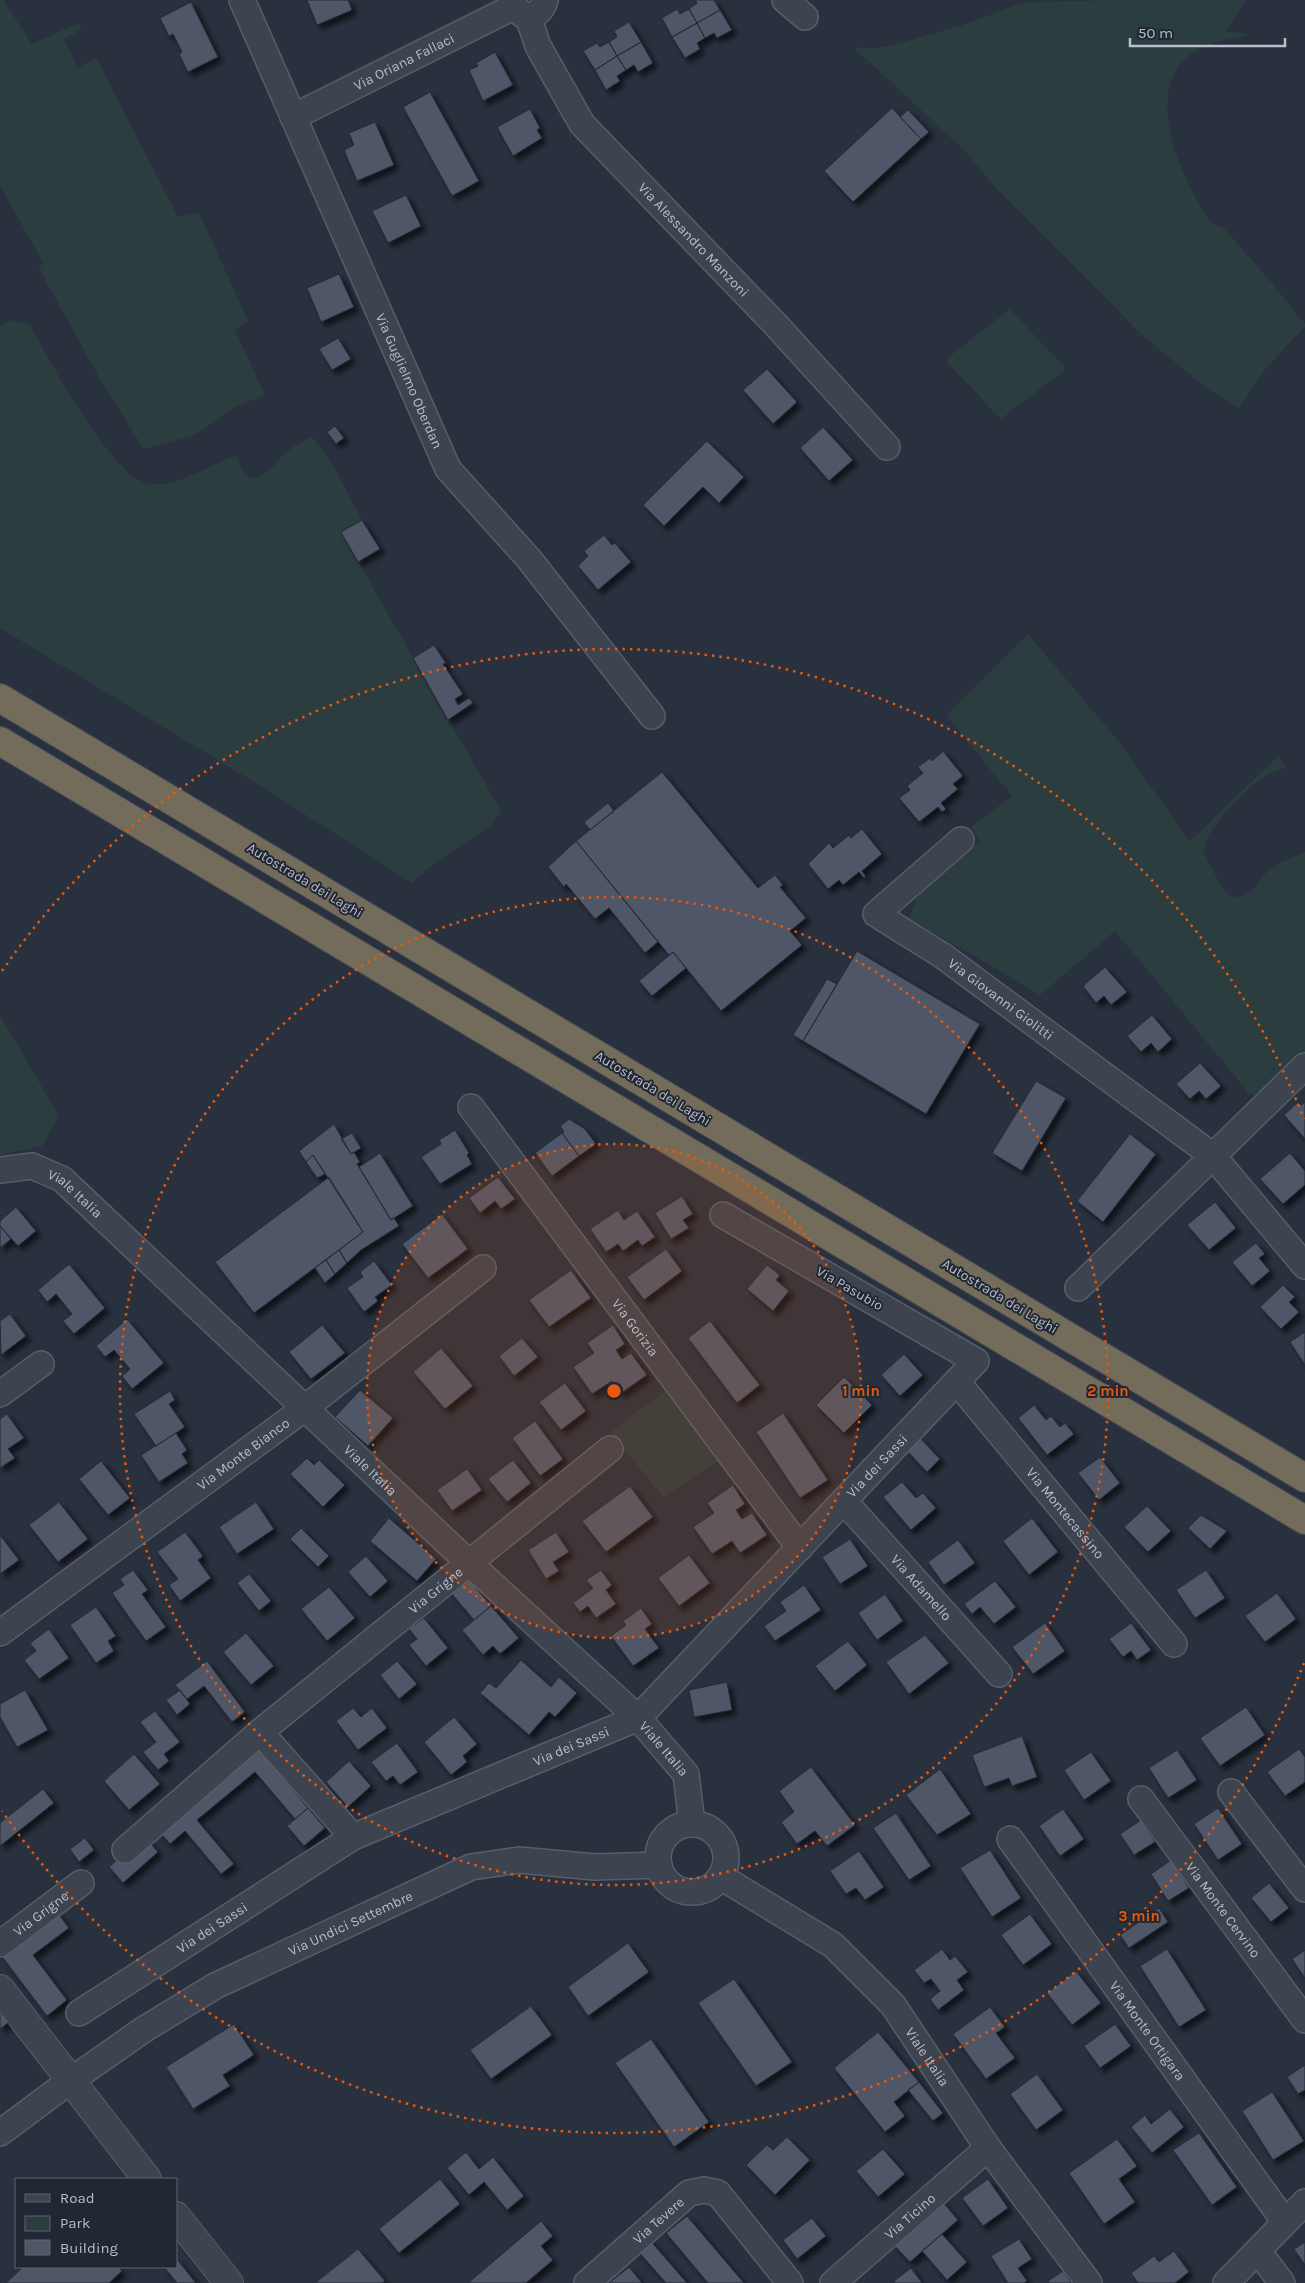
<svg xmlns="http://www.w3.org/2000/svg" width="1305" height="2283" font-family="Karla,sans-serif">
<style>
.green{fill:#2c3d40}
.building{fill:#4f5767;stroke:#232a36;filter:url(#shadow)}
.lines{fill:none;stroke-linecap:round;stroke-linejoin:round}
.minor-casing{stroke:#575e69;stroke-width:28}
.tertiary-casing{stroke:#575e69;stroke-width:30}
.motorway-casing{stroke:#444b56;stroke-width:30}
.minor{stroke:#3d434f;stroke-width:25}
.tertiary{stroke:#3d434f;stroke-width:28}
.motorway{stroke:#746c5b;stroke-width:28}
.ring{fill:none;stroke:#e8590c;stroke-width:2.5;stroke-dasharray:2.5 5}
.labels{text-anchor:middle;stroke-width:4;stroke-linejoin:round;paint-order:stroke}
.street-label{font-size:14px;fill:#b9bec9;stroke:#212834}
.centre{fill:#e8590c;stroke:#212834;stroke-width:2.5}
.ring-label{font-size:15px;text-anchor:middle;font-weight:bold;fill:#e8590c;stroke:#212834;stroke-width:4;stroke-linejoin:round;paint-order:stroke}
</style>
<defs>
<filter id="shadow"><feDropShadow dx="4.5" dy="4.5" stdDeviation="2.5" flood-color="#0009"/></filter>
</defs>
<rect width="100%" height="100%" fill="#29303e"/>
<path class="green" d="M0,0h3l29,44 47,-21 3,6 -18,10 14,29 18,-11 82,160 21,-4 49,108 -13,9 30,65 -28,11 -42,29 -51,14 -40,-63 -66,-119 6,-3 -44,-78z
M1113,0h133l-20,31 26,4c-24,4 -52,7 -70,27 -31,36 -6,100 14,136 4,7 8,17 14,23 3,4 9,4 13,7 8,6 14,16 21,23 21,23 41,48 61,73v3l-38,40 -28,41 -34,-21 -63,-52 -148,-149 -30,-36 -111,-103 23,1 14,-2 73,-21 56,-21 12,-2z
M1010,309l56,60 -65,50 -56,-59z
M13,320l17,5c18,33 81,149 116,158 28,7 64,-19 90,-27 3,6 8,20 15,22 14,3 28,-21 37,-27 7,-6 16,-10 24,-14l21,28 29,55 -21,12 160,279 -10,14 -61,42 -18,16 -145,-93 -267,-162v-301z
M1028,634l88,104 74,103 88,-85 8,12c-4,2 -8,1 -11,3 -18,6 -73,60 -71,79 1,9 7,16 11,24 6,12 10,21 23,24 19,-7 17,-13 29,-26 10,-10 26,-14 38,-20v202l-49,41 -10,-2 -2,-6 -129,-156 -75,64 -131,-77 8,-21 63,-56 -9,-14 41,-31 -66,-81z
M0,1015l59,101 -17,30 -42,9z
M669,1388l53,71 -58,39 -54,-66z"/>
<path class="building" d="M307,0h41l4,10 -35,15z
M695,0h19l6,10 -23,13 -8,-14 8,-6z
M191,2l27,55 -30,15 -9,-18 3,-2 -9,-18 -4,2 -9,-18z
M677,9l3,5 9,-5 8,14 -25,14 -10,-19z
M720,10l12,20 -15,8 -3,-5 -9,5 -8,-15z
M629,22l12,20 -24,14 -8,-14 8,-5 -3,-6z
M697,23l8,15 -8,5 3,6 -15,9 -13,-21z
M609,42l8,14 -22,14 -12,-19 14,-8 3,4z
M641,42l12,21 -15,9 -4,-7 -8,5 -9,-14z
M495,52l18,33 -30,16 -14,-31 9,-4 -2,-3z
M617,56l9,14 -9,6 3,5 -14,9 -11,-20z
M430,92l49,89 -27,15 -49,-89z
M892,108l29,31 -68,63 -29,-31z
M530,109l10,19 -3,2 5,8 -29,18 -16,-29z
M908,110l21,22 -8,7 -21,-22z
M375,122l19,43 -37,16 -13,-31 10,-5 -5,-12z
M406,195l15,31 -33,17 -16,-32z
M339,274l15,33 -33,15 -14,-34z
M338,338l13,21 -19,11 -13,-21z
M767,369l30,33 -24,22 -30,-34z
M335,426l9,12 -8,6 -9,-12z
M823,427l30,33 -24,21 -29,-33z
M707,441l37,36 -25,26 -16,-16 -39,39 -21,-21z
M362,520l18,29 -22,13 -17,-30z
M604,535l8,10 3,-2 16,19 -33,28 -20,-24 10,-10 -4,-5z
M434,645l12,18 -3,1 20,30 -8,5 3,6 11,-7 4,5 -25,17 -35,-62z
M943,751l20,25 -10,8 5,5 -17,14 5,6 -4,3 -4,-5 -19,15 -20,-24 11,-8 -3,-4 16,-13 -5,-6 12,-9 2,3z
M662,772l96,116 17,-13 8,10 -3,2 26,31 -16,13 12,14 -81,66 -48,-59 -4,3 -93,-114z
M608,803l6,8 -24,19 -6,-8z
M862,829l20,25 -20,17 4,6 -2,1 -5,-6 -16,13 -4,-5 -11,9 -20,-25 21,-21 4,5 16,-13 2,3z
M576,841l82,101 -13,11 -36,-45 -14,11 -29,-35 -2,3 -16,-20z
M857,951l123,73 -54,90 -123,-73z
M673,952l13,16 -34,28 -13,-15z
M1105,967l22,25 -16,13 -7,-9 -8,7 -13,-17z
M827,979l10,5 -34,57 -10,-6z
M1152,1015l20,24 -14,13 -7,-9 -10,9 -14,-16z
M1200,1063l21,23 -15,13 -7,-8 -9,8 -14,-15z
M1036,1081l30,17 -44,73 -30,-18z
M1298,1102l3,3 4,-3v37l-21,-24z
M569,1119l16,10 11,15 -17,12 -17,-23 2,-1 -4,-6z
M334,1124l17,30 3,-2 6,10 -3,2 34,56 3,-2 5,8 -38,24 -14,13 -8,-13 24,-18 -50,-77 -7,7 -7,-11z
M455,1130l14,23 -2,2 5,9 -32,20 -19,-27 20,-13 -2,-4z
M352,1133l9,15 -10,6 -10,-15z
M562,1133l17,23 -27,20 -17,-23z
M1130,1134l26,20 -53,68 -26,-21z
M380,1153l33,53 -22,14 -32,-53z
M1290,1153l15,18v14l-22,19 -23,-25z
M313,1155l12,19 -8,4 -11,-16z
M329,1177l34,55 -109,81 -39,-51z
M498,1177l17,22 -14,10 -6,-8 -15,12 -11,-15z
M682,1196l11,18 -10,6 6,8 -18,11 -16,-26z
M1215,1202l21,26 -27,22 -22,-25z
M16,1207l20,24 -18,15 -18,-20v-5z
M618,1210l6,10 13,-9 18,26 -13,9 -4,-6 -15,11 -5,-7 -12,8 -16,-23z
M442,1214l26,35 -40,29 -26,-34z
M0,1226l11,13 -11,9z
M1256,1243l9,11 -6,4 11,13 -18,15 -20,-24z
M666,1249l16,22 -38,29 -17,-23z
M339,1250l8,13 -12,11 -9,-14z
M326,1260l9,14 -10,9 -10,-15z
M374,1261l18,24 -17,12 3,4 -14,11 -17,-24 16,-11 -3,-5z
M69,1264l36,44 -31,26 -11,-13 9,-7 -16,-20 -9,8 -9,-12z
M767,1265l13,10 -4,5 13,11 -16,20 -26,-22z
M571,1270l20,28 -42,29 -20,-27z
M1283,1285l12,12 -6,5 10,10 -18,17 -21,-22z
M10,1314l16,22 -25,19 -1,-34z
M127,1319l37,44 -32,26 -10,-13 8,-7 -16,-19 -9,7 -9,-11z
M710,1321l50,64 -23,18 -49,-65z
M322,1325l23,28 -34,26 -22,-27z
M613,1325l12,19 -9,6 6,9 9,-6 16,22 -27,19 -8,-13 -20,13 -19,-27 21,-14 -7,-10z
M1305,1332v33l-15,-23z
M522,1338l16,19 -24,19 -15,-20z
M441,1348l32,38 -28,23 -32,-37z
M904,1354l19,21 -23,21 -19,-21z
M844,1377l28,28 -28,28 -28,-28z
M565,1383l21,28 -25,19 -22,-28z
M360,1390l33,28 -25,28 -33,-29z
M170,1391l5,9 -6,4 16,23 -29,19 -22,-32z
M1034,1405l12,15 5,-4 9,11 5,-4 9,11 -27,21 -29,-37z
M783,1413l45,67 -28,18 -44,-66z
M7,1414l17,24 -16,11 7,9 -15,10v-49z
M535,1421l28,38 -23,17 -28,-38z
M176,1433l11,17 -5,4 6,9 -29,19 -18,-27z
M921,1439l19,20 -13,13 -19,-20z
M1100,1457l20,26 -21,17 -21,-27z
M307,1458l7,7 5,-5 26,25 -22,22 -33,-33z
M513,1460l18,23 -24,19 -19,-23z
M101,1461l29,37 -22,17 -29,-36z
M467,1469l15,21 -30,21 -15,-21z
M902,1482l14,16 7,-5 13,15 -25,22 -28,-33z
M733,1485l12,19 -9,6 6,9 10,-6 15,22 -27,18 -8,-12 -20,13 -19,-27 21,-14 -7,-10z
M630,1486l23,31 -47,35 -24,-31z
M59,1502l29,37 -30,23 -29,-37z
M256,1502l18,27 -37,25 -18,-27z
M1147,1506l24,25 -23,21 -24,-25z
M1201,1515l26,16 -17,18 -22,-21z
M389,1518l47,41 -19,22 -47,-40z
M1032,1518l26,34 -29,23 -26,-34z
M301,1528l28,28 -11,11 -28,-28z
M185,1532l18,24 -5,4 13,18 -31,23 -11,-16 9,-6 -21,-27z
M556,1532l13,20 -16,10 6,9 -13,8 -18,-29z
M0,1535l19,25 -19,14z
M850,1539l18,27 -28,18 -18,-27z
M958,1540l17,23 -31,22 -16,-23z
M689,1555l21,28 -31,23 -21,-28z
M366,1556l22,25 -18,16 -22,-25z
M133,1570l15,20 -6,4 24,33 -20,14 -34,-48 12,-8 -4,-6z
M601,1570l11,15 -6,5 10,14 -20,14 -8,-12 -8,6 -7,-9 20,-15 -7,-8z
M1206,1570l19,28 -30,20 -19,-28z
M249,1574l22,27 -12,10 -22,-28z
M468,1579l23,27 -17,14 -23,-27z
M995,1581l21,26 -22,17 -14,-17 -8,7 -8,-10z
M804,1585l17,25 -46,31 -11,-15 22,-15 -6,-9z
M329,1587l26,31 -28,23 -26,-32z
M1277,1593l19,26 -31,23 -20,-26z
M885,1594l18,27 -26,19 -19,-27z
M491,1606l28,32 -19,16 -7,-8 -10,9 -21,-25z
M96,1607l20,29 -8,5 6,10 -18,12 -26,-38z
M641,1608l11,16 -7,5 14,19 -26,18 -22,-30 15,-11 -3,-4z
M424,1618l24,30 -22,18 -17,-21 8,-6 -8,-10z
M1045,1623l20,28 -32,23 -21,-27z
M1131,1623l20,27 -14,10 -6,-9 -8,6 -14,-18z
M49,1629l20,29 -30,21 -15,-19 12,-9 -6,-8z
M246,1633l28,33 -23,19 -28,-33z
M925,1635l24,28 -40,31 -23,-32z
M848,1641l19,24 -32,26 -20,-25z
M521,1660l30,27 8,-10 18,16 -22,24 -6,-5 -20,23 -49,-42 9,-10 7,5z
M207,1661l38,51 -13,10 -28,-36 -17,13 -12,-14z
M397,1661l20,23 -18,15 -19,-24z
M727,1682l5,28 -38,7 -5,-27z
M25,1690l23,40 -31,17 -17,-30v-13z
M180,1690l10,14 -13,11 -11,-15z
M1246,1707l19,28 -45,31 -20,-28z
M353,1708l8,9 11,-9 15,20 -29,22 -22,-29z
M155,1711l25,31 -16,12 5,7 -11,9 -15,-18 13,-10 -16,-20z
M454,1717l23,27 -14,12 4,6 -16,13 -27,-33z
M1022,1736l15,41 -25,9 -3,-8 -25,9 -12,-32z
M397,1743l21,29 -18,13 -7,-9 -7,5 -15,-19z
M257,1747l51,61 -13,11 -40,-47 -58,48 37,44 -13,10 -36,-43 -15,13 -11,-13z
M1299,1749l6,8v25l-20,14 -18,-24z
M1177,1750l20,30 -29,18 -19,-30z
M1091,1752l20,29 -27,19 -20,-30z
M134,1754l26,30 -31,26 -25,-29z
M349,1761l22,25 -23,21 -22,-25z
M811,1767l44,58 -28,21 -12,-15 -18,13 -16,-22 13,-10 -15,-21z
M940,1769l31,45 -34,21 -31,-40z
M43,1789l11,14 -54,43v-23z
M308,1808l17,20 -21,18 -17,-20z
M1218,1808l24,36 -24,16 -24,-36z
M1063,1809l21,30 -24,17 -21,-30z
M896,1813l35,53 -22,14 -36,-52z
M1141,1820l14,22 -21,13 -14,-21z
M144,1836l14,16 -35,31 -14,-16z
M85,1838l9,12 -15,12 -9,-13z
M990,1850l31,48 -29,19 -32,-49z
M859,1851l25,36 -19,13 -9,-12 -10,6 -16,-23z
M1171,1860l18,28 -21,13 -17,-27z
M1269,1883l20,25 -18,14 -20,-24z
M1159,1908l9,14 -39,26 -9,-13z
M57,1912l12,16 -36,27 34,45 -20,16 -47,-62z
M1030,1914l22,30 -29,21 -22,-30z
M628,1943l21,29 -61,44 -20,-29z
M942,1949l8,11 5,-4 13,16 -11,8 7,10 -26,20 -8,-11 10,-8 -9,-12 -7,4 -10,-13z
M1167,1949l39,61 -27,17 -39,-61z
M1305,1950v28l-13,-19z
M1076,1971l25,32 -29,22 -25,-32z
M734,1979l58,83 -36,24 -58,-83z
M0,2004l13,15 -13,10z
M531,2006l21,29 -61,44 -21,-29z
M990,2007l15,20 -9,6 19,25 -29,21 -33,-45z
M234,2024l20,31 -31,20 7,11 -37,23 -27,-42z
M1115,2024l16,22 -31,22 -16,-22z
M878,2032l41,50 -25,20 11,14 -20,16 -51,-64z
M651,2039l58,83 -35,25 -59,-84z
M1305,2065v25l-7,4 -11,-17z
M1037,2074l26,36 -27,20 -26,-36z
M919,2082l24,31 -10,8 -25,-31z
M1272,2092l32,49 -31,19 -31,-49z
M1170,2109l14,18 -32,26 -21,-26 14,-12 6,9z
M1199,2133l38,54 -25,18 -39,-55z
M787,2137l23,23 -35,35 -29,-30 21,-20 6,5z
M1117,2139l20,27 -18,13 16,23 -31,22 -35,-51z
M883,2149l22,25 -27,23 -22,-26z
M466,2152l13,17 14,-12 31,39 -17,14 -23,-28 -15,13 -22,-27z
M440,2179l20,25 -61,49 -20,-24z
M988,2179l20,29 -25,18 -21,-28z
M942,2201l16,19 -48,42 -17,-18z
M687,2216l57,67h-36l-42,-50z
M812,2218l14,18 -29,23 -14,-19z
M541,2221l12,15 -12,10 12,14 -27,23h-58z
M942,2234l25,28 -20,18 -25,-29z
M649,2239l38,44h-21l-29,-33z
M1019,2239l13,20 -14,9 9,13 -3,2h-16l-17,-27z
M1305,2242v23l-11,-16z
M358,2249l27,32 -3,2h-67z
M1174,2251l15,21 -14,11h-37l-7,-10 23,-17 5,6z
M176,2258l20,25h-19l-13,-16h12z
M23,2267h95l4,4 -13,12h-103z
M629,2267l13,16h-33z
M911,2268l11,15h-27l-1,-2z
M1063,2271l8,12h-22l-1,-2z"/>
<g class="lines">
<defs>
<g id="minor">
<path id="s1" d="M242,0l206,469 81,90 123,157"/>
<path d="M785,0l20,17"/>
<path d="M516,9l7,6c12,2 19,-4 22,-15"/>
<path id="s2" d="M528,16l10,30 44,78 194,201 111,122"/>
<path id="s3" d="M293,117l222,-111"/>
<path id="s4" d="M961,840l-85,74 67,42 270,200 92,110"/>
<path id="s5" d="M471,1107l329,441"/>
<path id="s6" d="M0,1170l32,-4 30,13 406,383 170,156 48,56 6,50"/>
<path d="M1078,1288l227,-222"/>
<path id="s7" d="M957,1382l217,262"/>
<path d="M0,1394l41,-30"/>
<path id="s8" d="M844,1501l155,173"/>
<path id="s9" d="M0,1633l305,-225 178,-140"/>
<path d="M260,1732l93,105"/>
<path d="M1231,1792l74,97"/>
<path id="s10" d="M1141,1799l164,221"/>
<circle cx="692" cy="1858" r="34"/>
<path id="s11" d="M1010,1839l275,383"/>
<path id="s12" d="M125,1850l135,-118 350,-283"/>
<path id="s13" d="M721,1877l112,68 60,60 95,143 101,135"/>
<path id="s14" d="M0,1944l81,-61"/>
<path id="s15" d="M79,2013l274,-176 285,-119 338,-357 -253,-146"/>
<path id="s16" d="M0,2133l63,-47 80,-56 72,-44 256,-119 48,-7 76,7 64,-2"/>
<path d="M1258,2251l24,32"/>
<path id="s17" d="M587,2283l102,-90 15,-3 14,3 72,90"/>
<path id="s18" d="M833,2283l155,-135"/>
<path d="M1226,2283l79,-81"/>
</g>
<path id="tertiary" d="M0,1989l147,190
M176,2216l53,67"/>
<path id="motorway" d="M0,698l1305,780
M0,741l1305,779"/>
</defs>
<use href="#minor" class="minor-casing"/>
<use href="#tertiary" class="tertiary-casing"/>
<use href="#motorway" class="motorway-casing"/>
<use href="#minor" class="minor"/>
<use href="#tertiary" class="tertiary"/>
<use href="#motorway" class="motorway"/>
</g>
<circle cx="614" cy="1391" r="247" fill="#e8590c" fill-opacity=".12"/>
<g class="ring">
<circle cx="614" cy="1391" r="247"/>
<circle cx="614" cy="1391" r="494"/>
<path d="M1304 1663A742 742 0 0 1 2 1811M2 971A742 742 0 0 1 1304 1119"/>
</g>
<g class="labels">
<g class="street-label">
<text dy="5" stroke="none"><textPath href="#s3" startOffset="124">Via Oriana Fallaci</textPath></text>
<text dy="5" stroke="none"><textPath href="#s2" startOffset="282">Via Alessandro Manzoni</textPath></text>
<text dy="5" stroke="none"><textPath href="#s1" startOffset="416">Via Guglielmo Oberdan</textPath></text>
<text transform="translate(305 880) rotate(31)" y="5">Autostrada dei Laghi</text>
<text dy="5" stroke="none"><textPath href="#s4" startOffset="264">Via Giovanni Giolitti</textPath></text>
<text transform="translate(653 1088) rotate(31)" y="5">Autostrada dei Laghi</text>
<text dy="5" stroke="none"><textPath href="#s6" startOffset="84">Viale Italia</textPath></text>
<text transform="translate(850 1288) rotate(30)" y="5">Via Pasubio</text>
<text transform="translate(1000 1296) rotate(31)" y="5">Autostrada dei Laghi</text>
<text dy="5" stroke="none"><textPath href="#s5" startOffset="275">Via Gorizia</textPath></text>
<text dy="5" stroke="none"><textPath href="#s9" startOffset="302">Via Monte Bianco</textPath></text>
<text dy="5" stroke="none"><textPath href="#s15" startOffset="982">Via dei Sassi</textPath></text>
<text dy="5" stroke="none"><textPath href="#s6" startOffset="489">Viale Italia</textPath></text>
<text dy="5" stroke="none"><textPath href="#s7" startOffset="170">Via Montecassino</textPath></text>
<text dy="5" stroke="none"><textPath href="#s8" startOffset="116">Via Adamello</textPath></text>
<text dy="5" stroke="none"><textPath href="#s12" startOffset="405">Via Grigne</textPath></text>
<text dy="5" stroke="none"><textPath href="#s15" startOffset="562">Via dei Sassi</textPath></text>
<text dy="5" stroke="none"><textPath href="#s6" startOffset="894">Viale Italia</textPath></text>
<text dy="5" stroke="none"><textPath href="#s10" startOffset="138">Via Monte Cervino</textPath></text>
<text dy="5" stroke="none"><textPath href="#s14" startOffset="51">Via Grigne</textPath></text>
<text dy="5" stroke="none"><textPath href="#s16" startOffset="410">Via Undici Settembre</textPath></text>
<text dy="5" stroke="none"><textPath href="#s15" startOffset="158">Via dei Sassi</textPath></text>
<text dy="5" stroke="none"><textPath href="#s11" startOffset="236">Via Monte Ortigara</textPath></text>
<text dy="5" stroke="none"><textPath href="#s13" startOffset="278">Viale Italia</textPath></text>
<text dy="5" stroke="none"><textPath href="#s18" startOffset="102">Via Ticino</textPath></text>
<text dy="5" stroke="none"><textPath href="#s17" startOffset="95">Via Tevere</textPath></text>
</g>
</g>
<circle cx="614" cy="1391" r="8" class="centre"/>
<g class="ring-label">
<text x="861" y="1396">1 min</text>
<text x="1108" y="1396">2 min</text>
<text x="1139" y="1921">3 min</text>
</g>
<rect x="15" y="2178" width="162" height="90" fill="#212834" stroke="#5e6470"/>
<rect x="25" y="2194" width="25" height="8" fill="#3d434f" stroke="#5e6470"/>
<text x="60" y="2203" font-size="15" fill="#b9bec9">Road</text>
<rect x="25" y="2216" width="25" height="15" fill="#2c3d40" stroke="#5e6470"/>
<text x="60" y="2228" font-size="15" fill="#b9bec9">Park</text>
<rect x="25" y="2240" width="25" height="15" fill="#4f5767" stroke="#5e6470"/>
<text x="60" y="2253" font-size="15" fill="#b9bec9">Building</text>
<path d="M1130 38v8h155v-8" fill="none" stroke="#b9bec9" stroke-width="2.5"/>
<text x="1138" y="38" font-size="15" fill="#b9bec9" stroke="#212834" stroke-width="4" paint-order="stroke">50 m</text>
</svg>
